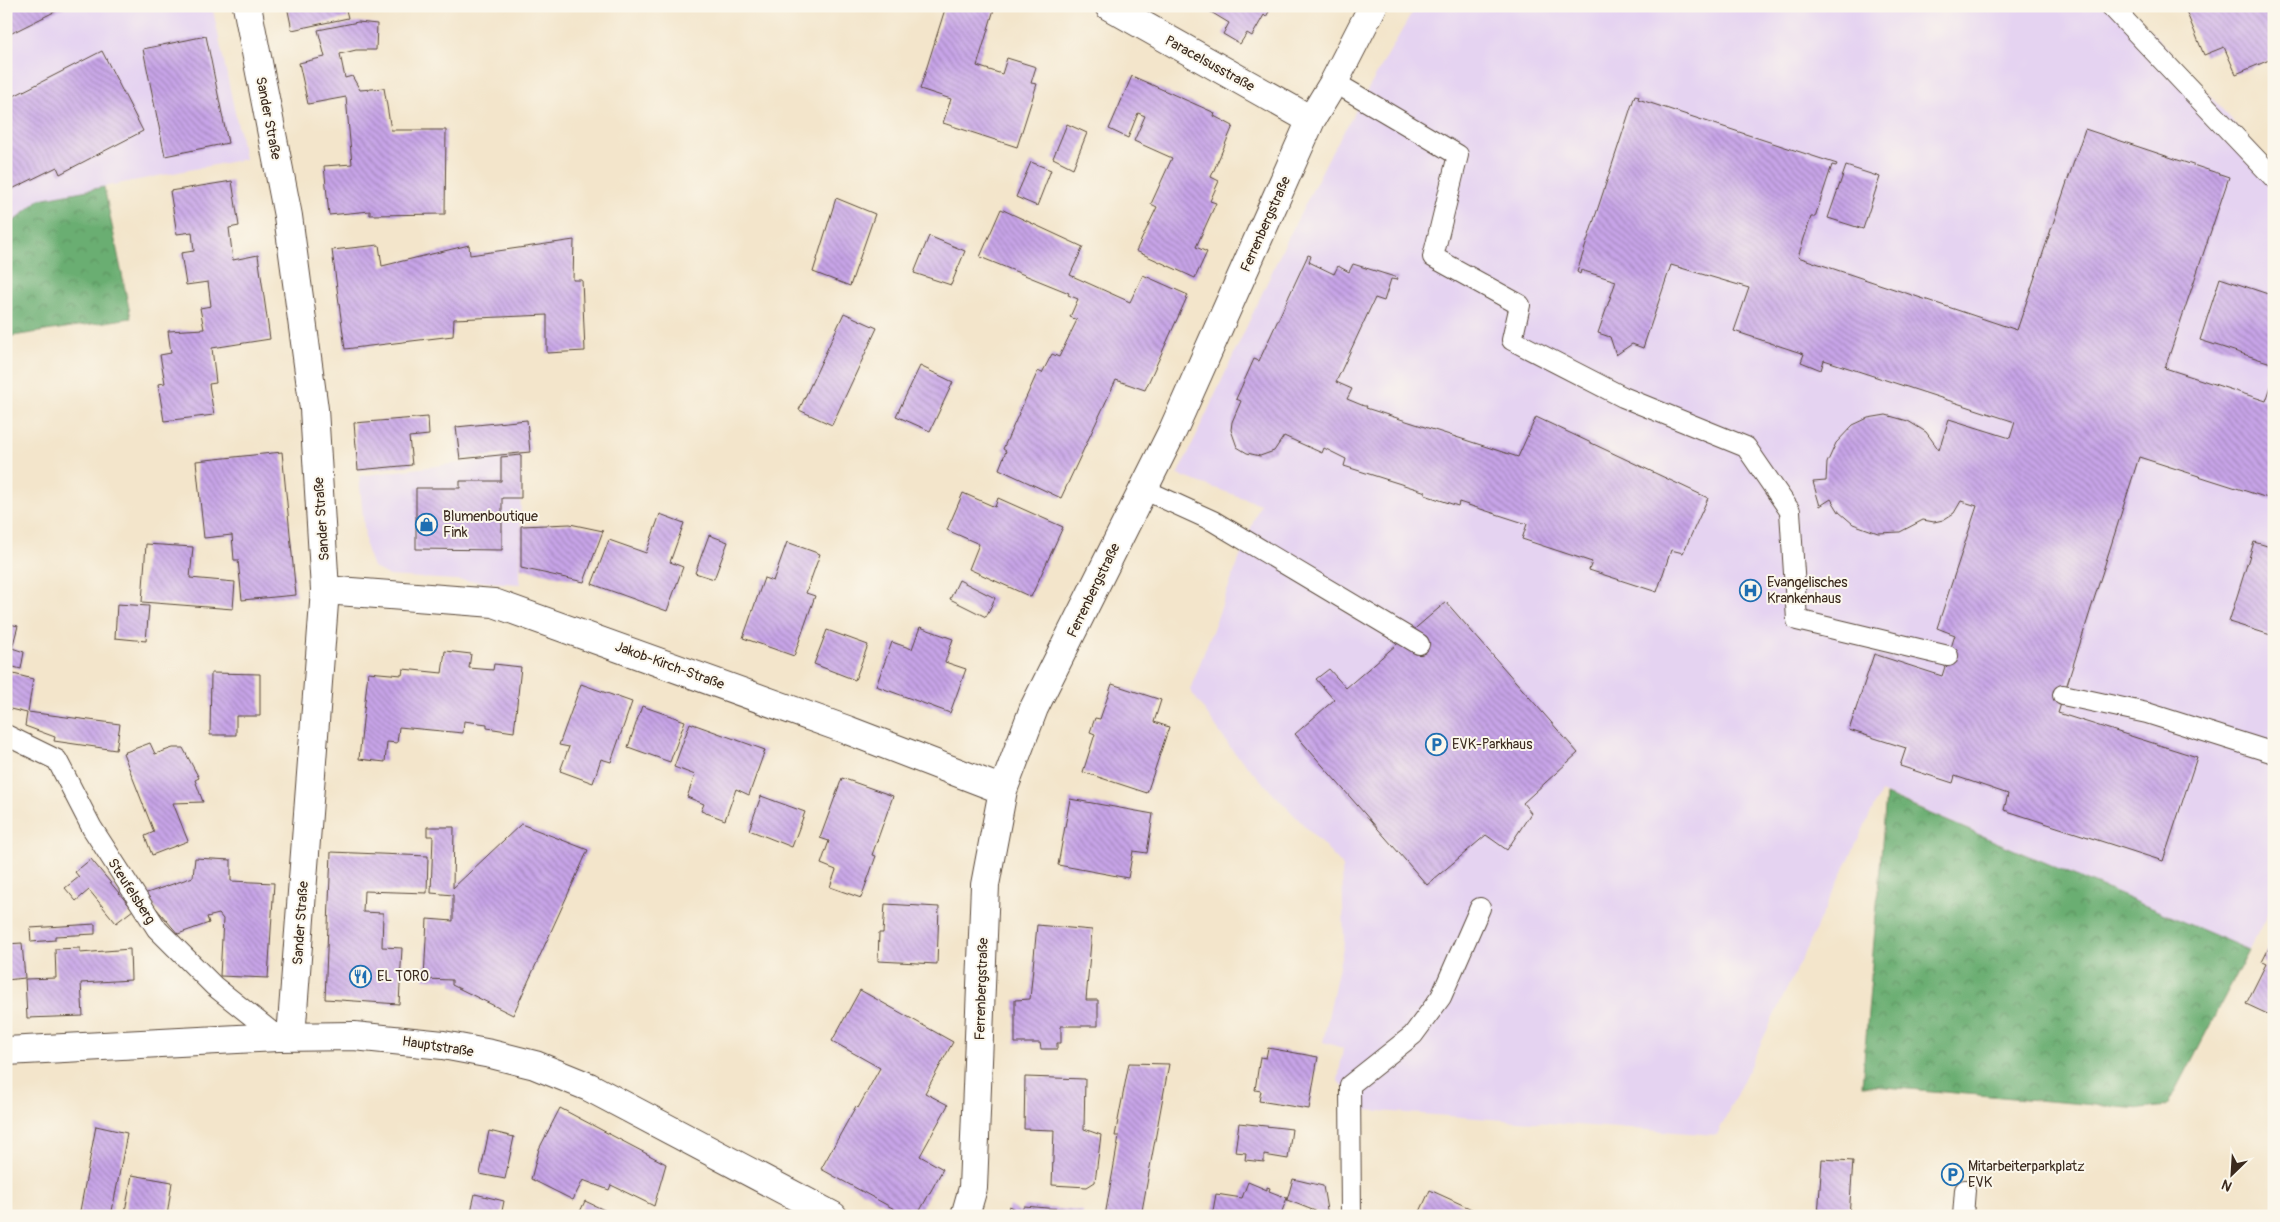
<svg xmlns="http://www.w3.org/2000/svg" width="2280" height="1222" font-family="Pangolin,sans-serif">
<style>
.built{fill:#e5d3f1}
.forest{fill:url(#forest-crowns);stroke:#536c48}
.building{fill:url(#building-back-hatch)}
.lines{fill:none;stroke-linecap:round;stroke-linejoin:round}
.lane-casing{stroke:#574638;stroke-width:22}
.street-casing{stroke:#574638;stroke-width:30}
.secondary-casing{stroke:#574638;stroke-width:30}
.lane{stroke:#fff;stroke-width:20}
.street{stroke:#fff;stroke-width:28}
.secondary{stroke:#fff;stroke-width:28}
.labels{text-anchor:middle;stroke-width:4;stroke-linejoin:round;paint-order:stroke}
.street-label{font-size:14px;fill:#3b2a1e;stroke:#fbf7ec}
.poi-label{font-size:14px;fill:#3b2a1e;stroke:#fbf7ec;text-anchor:start}
</style>
<defs>
<pattern id="forest-crowns" width="20" height="18" patternUnits="userSpaceOnUse" patternTransform="scale(1.25)"><rect width="20" height="18" fill="#6bae72"/><path d="M2 6a3 3 0 1 1 6 0M12 15a3 3 0 1 1 6 0" fill="none" stroke="#598e5d"/></pattern>
<pattern id="building-back-hatch" width="6" height="6" patternUnits="userSpaceOnUse" patternTransform="scale(1.25)"><rect width="6" height="6" fill="#c7a4e8"/><path d="M-1 5l2 2M0 0l6 6M5-1l2 2" fill="none" stroke="#a386bb"/></pattern>
</defs>
<rect width="100%" height="100%" fill="#fbf7ec"/>
<filter id="ink" filterUnits="userSpaceOnUse"><feTurbulence type="fractalNoise" baseFrequency=".02" numOctaves="2"/><feDisplacementMap in="SourceGraphic" scale="10" xChannelSelector="R" yChannelSelector="G"/><feConvolveMatrix kernelMatrix="1 2 1 2 8 2 1 2 1" color-interpolation-filters="sRGB"/></filter>
<filter id="wash" filterUnits="userSpaceOnUse"><feTurbulence type="fractalNoise" baseFrequency=".0096" numOctaves="4" result="noise"/><feDisplacementMap in="SourceGraphic" scale="20" xChannelSelector="R" yChannelSelector="G"/><feGaussianBlur stdDeviation="1.12" result="paint"/><feColorMatrix in="noise" values="0 0 0 0 0 0 0 0 0 0 0 0 0 0 0 0 0 1.4 0 .05"/><feComposite in="paint" operator="in"/></filter>
<g filter="url(#wash)">
<rect width="100%" height="100%" fill="#f3e5cb"/>
<path class="built" d="M6,6h206l33,153 -204,40 -35,29z
M1416,6h712l146,160v735l-25,49 -368,-158 -164,343 -352,-25 -27,-29 5,-33 -20,-6 21,-100 -2,-77 -110,-115 -42,-60 70,-186 -82,-29 105,-227 46,-91z
M521,455l-1,129 -131,-8 -16,-9 -7,-19 -7,-72z"/>
<path class="forest" d="M104,187l27,131 -125,19v-109l34,-29z
M1886,795l363,155 -81,156 -27,3 -279,-24z"/>
<g id="blocks">
<path class="building" d="M6,6h60l-60,30z
M287,6h58l3,12 -56,12z
M946,6h49l-18,60 25,8 5,-16 29,9 -5,16 6,1 -20,63 -74,-24 8,-24 -31,-10z
M1201,6h71l-6,11 -2,-2 -12,21 -5,-3 -7,11 -17,-10 6,-11z
M2184,6h90v52l-38,16 -12,-27 -20,8z
M358,22l19,2 -1,26h-20l-16,4 5,24 7,-2 8,14 24,-2 7,42h55l-1,84 -75,1v-4l-41,4 -5,-49 28,-2 -6,-67 -38,7 -9,-41 26,-6 -7,-27z
M206,36l22,107 -63,13 -22,-107z
M102,51l41,80 -83,43 -3,-7 -51,25v-92z
M1132,76l83,37 -1,3 19,10 -22,51 8,4 -9,20 6,2 -20,44 11,5 -12,26 -59,-27 21,-44 -6,-3 21,-46 -38,-17 11,-25 -7,-3 -10,25 -19,-9z
M1635,95l4,1 -1,3 199,65 -1,2 -4,-1 -17,52h-4l-13,40 219,73 68,-201 144,48 -64,191 101,33 8,-23v122l-135,-43 -81,256 139,44 -34,104 -159,-51 4,-16 -53,-18 -2,7 -53,-17 6,-18 -57,-18 25,-76 68,22 13,-41 -18,-7 40,-122 -16,-5 -7,12 -11,7 -9,2 -11,-2 -23,12 -22,1 -25,-9 -14,-12 -8,-13 -11,7 -7,-24 13,-1 1,-18 9,-20 17,-18 15,-7 18,-3 22,6 18,11 13,18 10,-31 61,19 5,-16 -191,-62 -3,10 -20,-8 3,-8 -70,-23 15,-43 -78,-23 -28,83 -11,-4 -16,11 -6,-18 -12,-4 18,-52 -35,-11 -1,4 -3,-2z
M1067,124l20,9 -14,35 -20,-10z
M1031,162l20,8 -14,36 -21,-9z
M1846,166l34,11 -17,52 -35,-11z
M232,181l7,45 -10,2 4,32 25,-5 12,84 -58,9 4,35 -7,1 5,31 -50,6 -6,-37 7,-1 -5,-28 11,-2 -3,-22 36,-2 -4,-21 11,-2 -3,-24 -22,3 -5,-32 13,-2 -2,-19 -15,2 -7,-43z
M836,198l39,16 -25,72 -37,-14z
M1001,209l82,38 -13,28 60,27 13,-27 45,20 -43,95 -29,-10 -55,118 -62,-29 7,-18 -3,-2 35,-78 4,2 10,-19 7,3 18,-37 -7,-3 8,-18 -10,-4 1,-2 -89,-36z
M929,236l36,15 -14,34 -37,-12z
M574,240l-1,40h9l3,71 -38,2v-38l-93,4 -1,17 -108,13 -13,-99 47,-5 3,21 87,-21 1,10z
M1308,255l3,1 -2,6 25,12 4,-8 11,6 4,-8 45,14 -1,2 -6,-1 -7,22 -9,-3 -39,84 16,7 -5,10 17,7h3l-1,2 152,49 18,-40 172,81 -25,55 -12,-3 -14,42 -68,-22 3,-8 -70,-23 5,-15 -68,-22 -1,4 -33,-11 1,-3 -82,-26 2,-7 -22,-11 -2,5 -38,-17 -10,15 -14,5 -13,-3 -10,-6 -6,-17 1,-8 9,-21 -5,-2 18,-40 5,2z
M2220,278l54,18v68l-74,-24z
M844,313l33,15 -45,97 -33,-15z
M920,366l33,16 -23,49 -34,-15z
M428,417l1,18 -20,2 3,28 -54,5 -4,-47z
M527,420l3,32 -70,7 -4,-32z
M282,452l14,143 -54,5 -4,-40h-4l-2,-25 -28,3 -8,-77z
M521,455v43h-19v52l-86,-1v-61h44v-7h41v-24z
M963,493l32,14 3,-9 65,29 -32,70 -62,-28 10,-25 -32,-14z
M660,514l24,9 -14,39 13,5 -16,44 -75,-27 17,-44 37,13z
M570,524l33,7 -19,51 -63,-14v-42z
M709,535l19,7 -14,37 -19,-6z
M787,542l33,12 -14,39 9,3 -21,60 -51,-18 21,-60 9,3z
M2254,542l20,6v88l-45,-14z
M146,544l47,3 -3,31 45,4 -2,27 -91,-7z
M959,580l36,18 -9,19 -36,-18z
M1446,602l132,151 -55,50 8,10 -24,37 -21,-15 -59,50 -132,-151 39,-34 -18,-21 13,-10 17,19z
M117,604l32,2 -3,35 -31,-3z
M6,623l12,3 -6,22 12,4 -3,17 -15,-4z
M920,627l33,12 -8,23 21,7 -16,44 -74,-27 16,-44 20,7z
M827,630l41,15 -13,35 -41,-16z
M445,651l26,3 -2,14 24,2 1,-6 27,3 -7,65 -27,-4v-4l-23,-3 -1,12 -64,-6 -2,16 -10,-1 -2,20 -26,-3 9,-87 34,3 1,-6 39,4z
M6,672l27,7 -5,33 92,12 -4,26 -62,-9 1,-4 -30,-11 2,-13 -21,-5z
M211,673l49,1v42h-24v19h-26z
M581,684l51,18 -21,60 -10,-3 -8,24 -33,-12 9,-24 -10,-2z
M1112,684l49,16 -7,22 15,5 -22,66 -64,-21 12,-38 -5,-2 5,-14 5,1z
M642,706l43,15 -15,41 -42,-15z
M690,723l75,27 -16,45 -13,-6 -11,31 -24,-9 3,-7 -17,-7 8,-22 -21,-8z
M150,743l5,11 18,-6h10l16,30 -4,2 8,22 -30,1 15,38 -36,14 -7,-19 9,-4 -31,-79z
M842,778l51,18 -21,59 4,1 -15,42 -31,-11 6,-17 -15,-6 8,-23 -9,-3z
M761,796l44,16 -13,35 -43,-17z
M1070,799l83,15 -6,39 -14,-2 -5,27 -70,-13z
M521,824l67,26 -75,165 -61,-30v-5l-28,-1 3,-60 26,2v-26l-22,-2 2,-57h-6v-9h27l-1,61z
M331,852l97,4 -1,37 -63,-2 -1,21 20,1 -1,34 20,1 -3,56 -74,-5z
M195,858l36,2v21l43,2 -6,95 -48,-2 3,-57 -4,-5 -12,3 2,6 -31,11 -34,-40 49,-17z
M91,859l42,51 -17,13 -27,-33 -13,11 -11,-13 14,-11 -4,-5z
M885,904l54,3 -2,57 -59,-3 1,-28h4z
M95,924v10l-40,2v4l-24,2 -1,-14z
M1037,925l55,5 -6,70h12v26h-37v17h-4v6h-16l-1,-6h-25v-43l15,-1z
M2274,938v79l-28,-13 20,-40 -4,-2z
M22,943l3,35 -19,2v-36z
M80,948v5l50,-4 1,31 -50,3 2,33 -56,2 -2,-39 31,-1 -1,-29z
M860,990l93,52 -28,51 23,12 -28,51 23,13 -26,47h-10l-86,-47 35,-63 2,2 22,-40 -48,-27z
M1268,1048l50,9 -9,52 -50,-8 2,-10 -6,-1 5,-33 6,1z
M1129,1063l40,1 -28,152h-36l14,-80h-4z
M1025,1077l60,2 -1,50 17,6 -6,47 -8,5 -35,-2 2,-55 -30,-1z
M560,1108l106,56 -12,42 -43,-21 -2,5 -26,-10 -10,20 -42,-21 8,-30z
M1239,1123l53,6 -4,30 -24,-4v7l-19,-2 1,-7 -11,-1z
M96,1126l31,7 -3,17 -13,66h-32z
M489,1131l25,6 -9,42 -25,-5z
M1822,1159l31,2 -4,55h-31z
M132,1175l40,7 -5,34h-43z
M1293,1179l30,7 5,30 -41,-16z
M1248,1182l19,8v-3l3,1 -1,3 18,7 -6,16 3,2h-72l4,-22 26,4z
M1430,1190l57,26h-69z
M475,1194l29,7 -3,15h-31z
M585,1201l32,15h-39z
M1009,1206l11,7 4,-7 58,5v5h-76z"/>
</g>
</g>
<g filter="url(#ink)">
<use href="#blocks" fill-opacity="0" stroke="#574638" stroke-width="1"/>
<g class="lines">
<defs>
<path id="lane" d="M2111,6l163,172
M1334,82l124,73 -25,102 87,48 -8,35 111,57 123,50 44,64 7,109 151,36
M1143,489l70,32 206,123
M2063,695l84,18 127,40
M6,735l51,25 35,68 65,101 57,57 64,51
M1351,1216l-1,-131 63,-50 28,-38 39,-89
M1963,1216l2,-26"/>
<path id="street" d="M1109,6l202,114
M325,590l169,13 356,128 153,59
M965,1216l8,-28 12,-303 18,-95 31,-82 139,-278 138,-310 23,-38 39,-76"/>
<path id="secondary" d="M247,6l41,210 26,193 11,181 -34,447
M6,1051l272,-14 76,-1 89,9 48,9 44,11 54,22 244,129"/>
</defs>
<use href="#lane" class="lane-casing"/>
<use href="#street" class="street-casing"/>
<use href="#secondary" class="secondary-casing"/>
<use href="#lane" class="lane"/>
<use href="#street" class="street"/>
<use href="#secondary" class="secondary"/>
</g>
</g>
<defs>
<symbol id="shop-ring" viewBox="-11 -11 22 22"><circle r="9.5" fill="#fbf7ec" stroke="#1f6fb2" stroke-width="1.5"/><path d="M-5-2.5h2.3a2.7 3.5 0 0 1 5.4 0H5L5.5 6h-11ZM-1.5-2.5h3a1.5 2.3 0 0 0-3 0Z" fill="#1f6fb2"/></symbol>
<symbol id="hospital-ring" viewBox="-11 -11 22 22"><circle r="9.5" fill="#fbf7ec" stroke="#1f6fb2" stroke-width="1.5"/><path d="M-5-5h3v3.5h4V-5h3V5h-3V1.5h-4V5h-3Z" fill="#1f6fb2"/></symbol>
<symbol id="parking-ring" viewBox="-11 -11 22 22"><circle r="9.5" fill="#fbf7ec" stroke="#1f6fb2" stroke-width="1.5"/><path d="M-3.5-5.5H1a3.5 3.5 0 0 1 0 7H-1V5.5H-3.5ZM-1-3.4V-.6H.8a1.4 1.4 0 0 0 0-2.8Z" fill="#1f6fb2"/></symbol>
<symbol id="restaurant-ring" viewBox="-11 -11 22 22"><circle r="9.5" fill="#fbf7ec" stroke="#1f6fb2" stroke-width="1.5"/><path d="M-5-6h1v4h1v-4h1v4h1v-4h1v5L-1.5 .5V6h-2V.5L-5-1ZM5-6V6H3V1.5H1.5Q1.5-4 5-6Z" fill="#1f6fb2"/></symbol>
</defs>
<g fill-rule="evenodd">
<use href="#shop-ring" x="414" y="512" width="25" height="25"/>
<use href="#hospital-ring" x="1738" y="578" width="25" height="25"/>
<use href="#parking-ring" x="1424" y="732" width="25" height="25"/>
<use href="#restaurant-ring" x="348" y="964" width="25" height="25"/>
<use href="#parking-ring" x="1940" y="1162" width="25" height="25"/>
</g>
<g class="labels">
<g class="street-label">
<text transform="translate(1210 63) rotate(29)" y="5">Paracelsusstraße</text>
<text transform="translate(269 118) rotate(79)" y="5">Sander Straße</text>
<text transform="translate(1265 224) rotate(-66)" y="5">Ferrenbergstraße</text>
<text transform="translate(321 519) rotate(-94)" y="5">Sander Straße</text>
<text transform="translate(1093 590) rotate(-64)" y="5">Ferrenbergstraße</text>
<text transform="translate(670 665) rotate(20)" y="5">Jakob-Kirch-Straße</text>
<text transform="translate(132 891) rotate(57)" y="5">Steufelsberg</text>
<text transform="translate(300 923) rotate(-86)" y="5">Sander Straße</text>
<text transform="translate(981 989) rotate(-88)" y="5">Ferrenbergstraße</text>
<text transform="translate(438 1046) rotate(9)" y="5">Hauptstraße</text>
</g>
<g class="poi-label">
<text x="443" y="521">Blumenboutique<tspan x="443" dy="16">Fink</tspan></text>
<text x="1767" y="587">Evangelisches<tspan x="1767" dy="16">Krankenhaus</tspan></text>
<text x="1452" y="749">EVK-Parkhaus</text>
<text x="377" y="981">EL TORO</text>
<text x="1968" y="1171">Mitarbeiterparkplatz<tspan x="1968" dy="16">EVK</tspan></text>
</g>
</g>
<rect width="2280" height="1222" fill="none" stroke="#fbf7ec" stroke-width="25"/>
<g transform="translate(2232 1174) rotate(205)" stroke="#fbf7ec" stroke-width="4" paint-order="stroke">
<path d="M0-4L9 19L0 12L-9 19Z" fill="#3b2a1e"/>
<text y="-8" font-size="14" font-weight="bold" text-anchor="middle" fill="#3b2a1e">N</text>
</g>
</svg>
